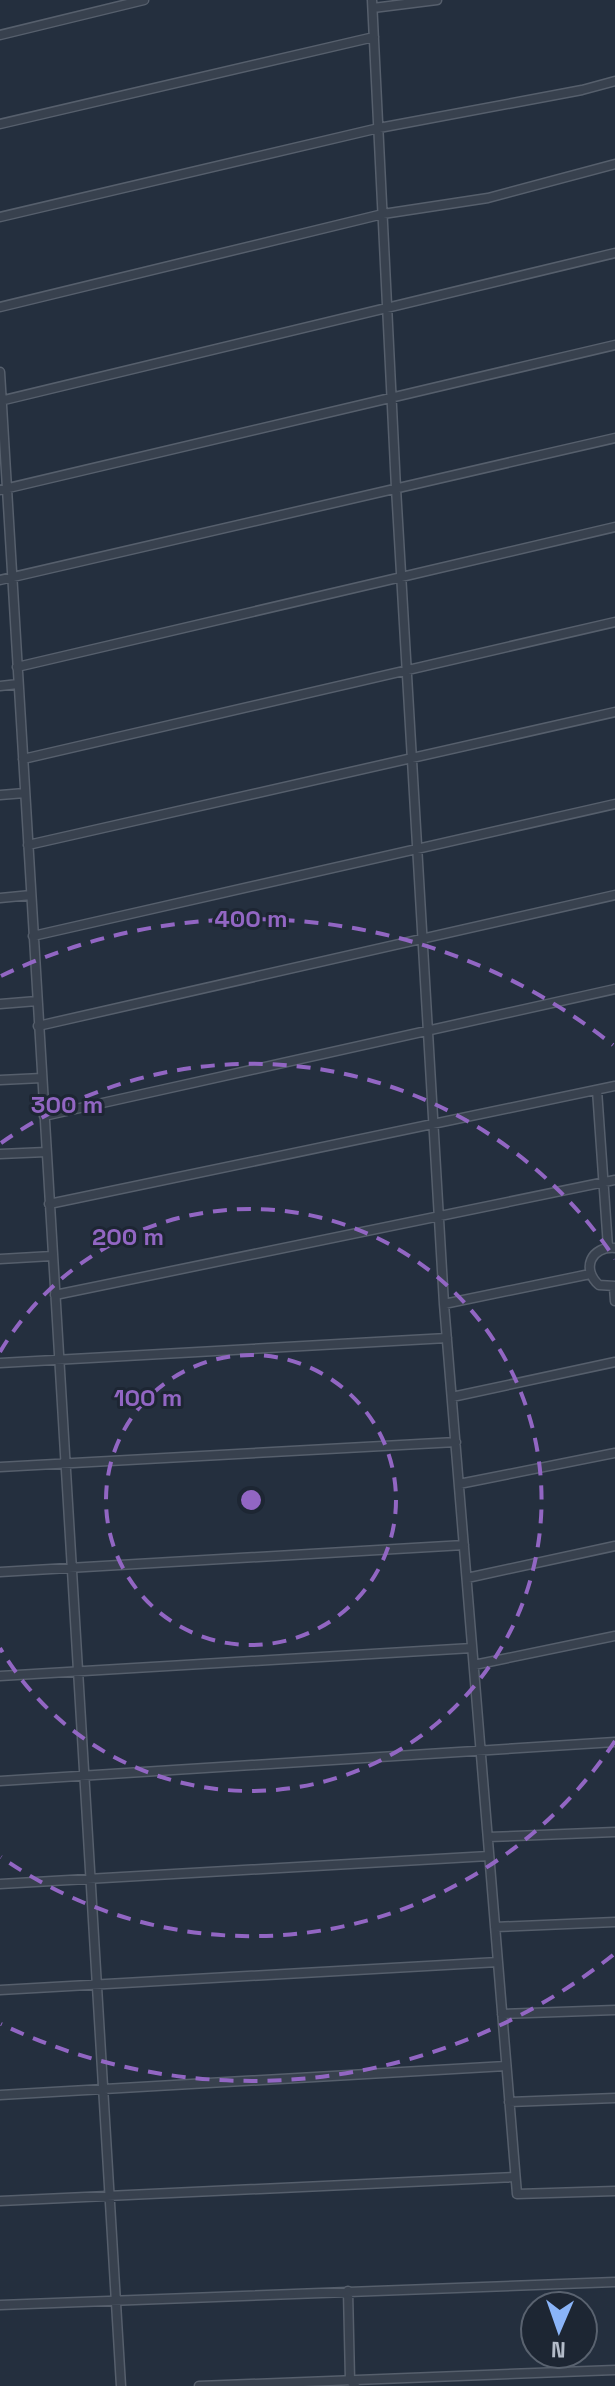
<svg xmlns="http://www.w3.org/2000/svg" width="615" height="2386" font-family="'Space Grotesk',sans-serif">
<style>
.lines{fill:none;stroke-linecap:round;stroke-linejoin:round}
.minor-casing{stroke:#565f6c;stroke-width:11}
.minor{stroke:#38414e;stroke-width:8}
.ring{fill:none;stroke:#9266c3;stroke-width:4;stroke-dasharray:14 10}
.centre{fill:#9266c3;stroke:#1d2633;stroke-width:4}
.ring-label{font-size:24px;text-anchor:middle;font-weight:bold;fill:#9266c3;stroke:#1d2633;stroke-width:6;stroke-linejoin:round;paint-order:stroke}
</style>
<rect width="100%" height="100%" fill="#242f3e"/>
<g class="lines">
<defs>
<path id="minor" d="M372,0l24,488 48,816 73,890 98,-3
M373,8l64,-8
M0,35l144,-35
M0,124l374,-87
M0,217l379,-89 203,-38 33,-9
M0,307l383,-93 105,-16 127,-34
M0,372l121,2014
M0,401l615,-148
M0,490l615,-145
M0,580l615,-142
M17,667l598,-140
M0,686l18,-2
M23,759l592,-137
M0,795l25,-2
M28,845l587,-133
M0,898l31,-3
M33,936l582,-132
M0,1004l37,-3
M38,1026l577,-131
M0,1080l42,-2
M597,1090l11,157
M44,1116l571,-127
M0,1154l46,-2
M49,1204l566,-118
M615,1248c-24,-2 -34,21 -16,37l16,1
M0,1259l52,-3
M614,1287l1,14
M55,1295l560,-115
M444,1304l146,-30
M0,1363l447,-25
M452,1397l163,-35
M0,1467l456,-25
M459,1484l156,-31
M0,1572l464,-27
M467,1578l148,-32
M474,1665l141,-29
M0,1676l472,-28
M0,1781l615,-39
M488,1837l127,-5
M0,1884l489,-28
M495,1927l120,-5
M0,1990l498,-28
M502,2014l113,-4
M0,2095l506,-29
M509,2102l106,-4
M0,2201l515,-24
M348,2291l2,89 5,6
M0,2305l615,-23
M199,2386l416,-16"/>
</defs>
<use href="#minor" class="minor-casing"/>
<use href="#minor" class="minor"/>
</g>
<g class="ring">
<circle cx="251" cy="1500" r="145"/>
<path d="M0 1352A291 291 0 1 1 0 1648"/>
<path d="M615 1741A436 436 0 0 1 1 1857M1 1143A436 436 0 0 1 615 1259"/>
<path d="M613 1955A581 581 0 0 1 1 2024M1 976A581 581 0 0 1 613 1045"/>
</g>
<circle cx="251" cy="1500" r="12" class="centre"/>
<g class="ring-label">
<text x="251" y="927">400 m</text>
<text x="67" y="1113">300 m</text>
<text x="128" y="1245">200 m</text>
<text x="148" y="1406">100 m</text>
</g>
<g transform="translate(559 2330) rotate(182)"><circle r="38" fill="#1d2633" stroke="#59626f" stroke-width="2"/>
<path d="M0-6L14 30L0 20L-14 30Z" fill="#8ab4f8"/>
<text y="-12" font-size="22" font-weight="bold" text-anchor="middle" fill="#b4bcc9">N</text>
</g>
</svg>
